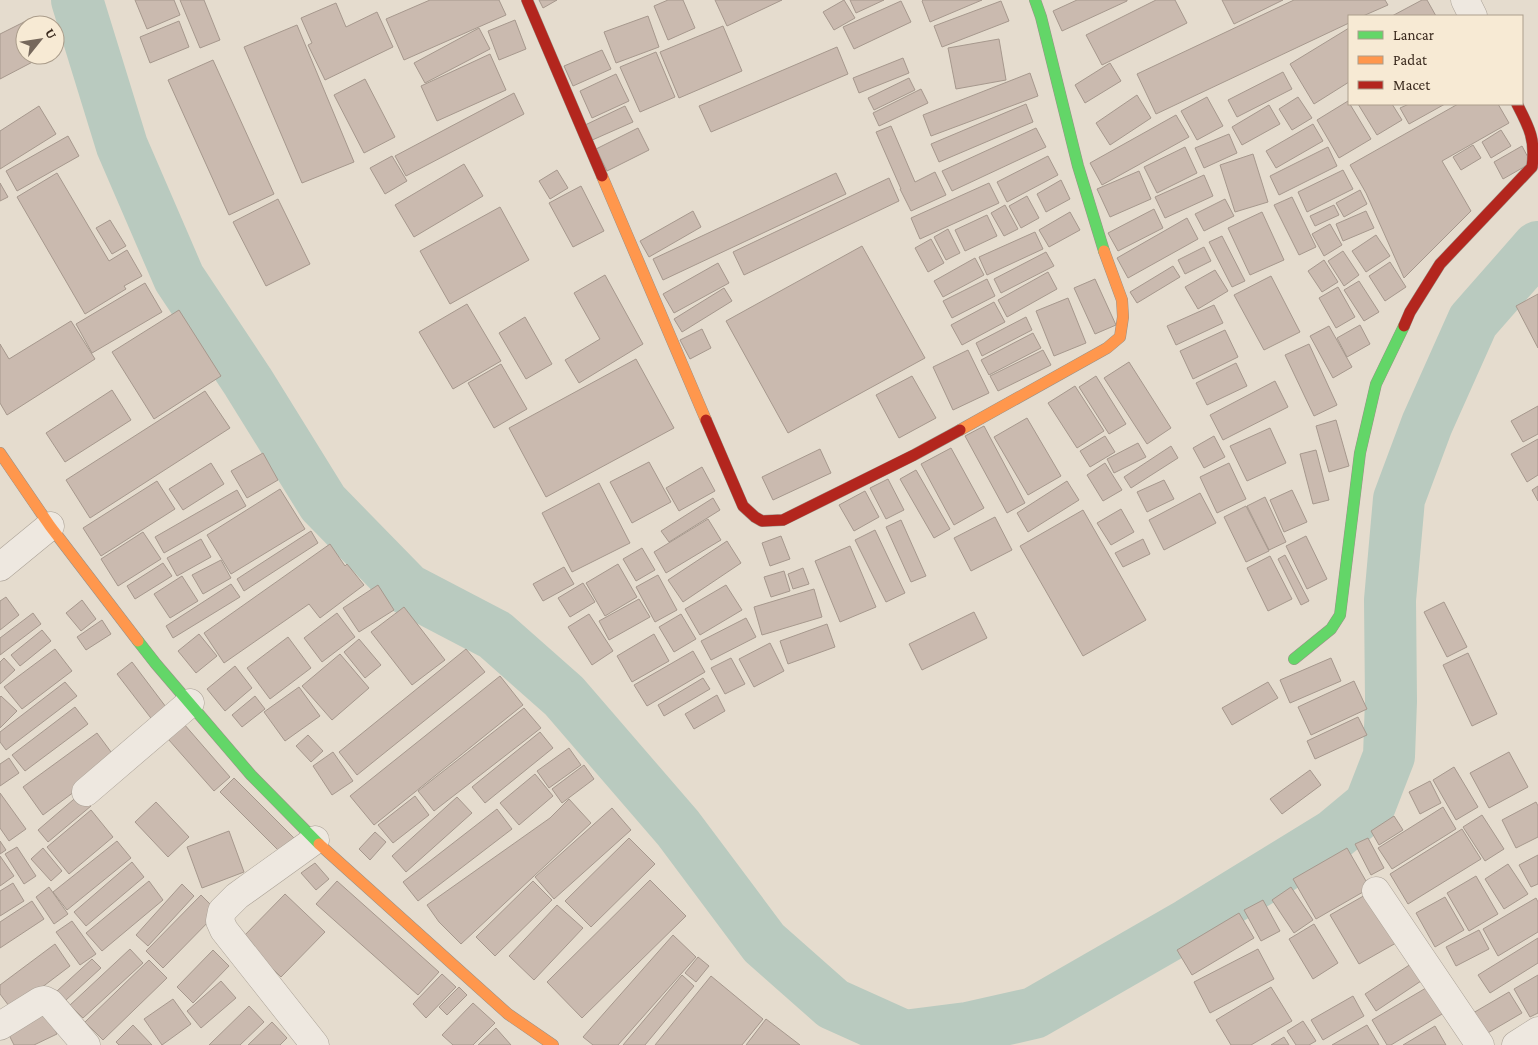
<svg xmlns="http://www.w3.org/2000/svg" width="1538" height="1045" font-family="'Crimson Pro',serif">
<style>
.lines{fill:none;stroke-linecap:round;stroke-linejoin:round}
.river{stroke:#b9cabf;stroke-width:52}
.building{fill:#cabaaf;stroke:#a6988d}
.street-casing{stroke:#aba297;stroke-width:29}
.fast-casing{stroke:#9a9187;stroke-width:12}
.slow-casing{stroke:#9a9187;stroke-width:12}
.jam-casing{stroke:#9a9187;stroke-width:12}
.street{stroke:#eee8e0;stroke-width:28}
.fast{stroke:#63d668;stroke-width:11}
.slow{stroke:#ff974d;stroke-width:11}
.jam{stroke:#b3261e;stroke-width:11}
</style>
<rect width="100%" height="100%" fill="#e5dcce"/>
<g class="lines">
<path class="river" d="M77,0l45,146 57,132 69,104 75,121 84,86 88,46 69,61 114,132 86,115 69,61 71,32 63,-8 67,-15 155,-89 145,-89 36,-30 19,-49 2,-55 -1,-101 9,-101 28,-75 46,-103 65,-74"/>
</g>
<path class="building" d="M135,0h39l6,15 -33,14z
M180,0h24l16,40 -20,8z
M430,0h69l7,15 -102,45 -18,-41z
M539,0h18l-14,8z
M668,0h15l12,28 -27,12 -14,-34z
M715,0h67l-55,26z
M844,0l11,18 -21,12 -11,-18z
M850,0h34l-28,13z
M923,0h59l-52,22 -8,-21z
M1077,0h50v1l-65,30 -9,-20z
M1156,0h19l12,23 -85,42 -16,-30z
M1222,0h61l-49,24z
M1294,0h91l3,5 -25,11h-14v7l-193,91 -19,-40z
M1422,0h5l9,16h-44z
M901,1l10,21 -57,27 -11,-22z
M1001,1l8,20 -67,26 -8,-21z
M336,3l10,24 31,-15 16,35 -68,33 -17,-35 4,-2 -11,-25z
M648,16l11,31 -43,16 -12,-31z
M515,20l11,29 -27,11 -11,-29z
M26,21l2,4h-3v30l19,1 -44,23v-45z
M179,21l10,26 -39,16 -10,-26z
M297,25l57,137 -52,21 -58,-136z
M723,26l19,45 -63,27 -19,-46z
M479,28l11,21 -65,34 -11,-20z
M1349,28v54l-35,22 -24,-40z
M999,39l7,41 -50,9 -8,-41z
M837,47l11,27 -137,58 -12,-26z
M602,50l9,19 -38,17 -9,-20z
M656,52l19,45 -35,15 -20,-45z
M490,54l16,36 -69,31 -16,-35z
M903,58l6,15 -50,20 -6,-15z
M213,60l61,134 -45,21 -61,-135z
M1110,63l11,18 -36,22 -10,-18z
M1283,72l9,17 -55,28 -9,-17z
M1030,73l8,23 -107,40 -8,-21z
M616,74l13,27 -37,17 -12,-27z
M909,78l6,12 -41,20 -6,-12z
M365,79l30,58 -31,16 -30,-58z
M921,89l7,14 -49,23 -6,-13z
M514,93l10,21 -118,62 -11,-20z
M1137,95l14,23 -41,27 -14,-22z
M1207,97l16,29 -26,14 -16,-29z
M1298,97l14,21 -20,12 -13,-21z
M1348,101l23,38 -32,19 -22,-38z
M1026,104l7,18 -94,40 -8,-18z
M1358,104h34l10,16 -25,15z
M1409,104h36l-36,20 -9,-16z
M1458,104h40l11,19 -67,38 29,50 -67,67 -38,-85 -16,-28z
M1269,105l11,19 -38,21 -10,-18z
M39,106l17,28 -56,35v-38z
M625,106l8,16 -43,19 -7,-15z
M1176,115l13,22 -87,48 -12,-22z
M1313,124l10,17 -47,27 -10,-17z
M891,126l24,56 20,-10 11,23 -35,16 -11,-22h1l-25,-57z
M638,128l11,22 -42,21 -11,-22z
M1036,128l10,19 -94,44 -10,-20z
M1501,130l10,16 -20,12 -9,-16z
M1229,134l8,19 -33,15 -9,-20z
M68,136l11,20 -62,35 -11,-20z
M1473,145l8,13 -20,12 -8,-13z
M1522,146l9,17 -28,16 -9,-17z
M1185,147l12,26 -40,20 -13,-26z
M1328,147l9,19 -58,29 -9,-19z
M1253,154l15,48 -33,10 -15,-47z
M392,156l15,25 -22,13 -15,-26z
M1048,156l10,19 -51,27 -10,-20z
M464,164l19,32 -69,41 -19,-32z
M557,170l11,18 -18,11 -11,-18z
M1343,170l10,19 -46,23 -9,-20z
M1139,171l12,28 -41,18 -13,-28z
M57,173l52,88 18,-11 15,26 -18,10 2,3 -41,25 -68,-117z
M836,173l10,21 -183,86 -10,-21z
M1204,175l9,21 -48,22 -10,-21z
M889,178l10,23 -155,74 -11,-23z
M1061,180l9,19 -24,13 -9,-18z
M0,183l8,14 -8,4z
M989,183l10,20 -79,36 -9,-21z
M581,186l23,45 -31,16 -24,-44z
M1360,190l7,14 -23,13 -8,-14z
M1027,196l12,22 -18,10 -12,-22z
M1292,197l24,50 -17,8 -25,-50z
M278,199l32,65 -44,22 -33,-64z
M1225,199l9,17 -30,15 -9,-17z
M1005,205l13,24 -14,7 -13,-23z
M1334,205l5,10 -24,11 -5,-10z
M500,207l29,53 -79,44 -30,-53z
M1154,209l9,19 -45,23 -10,-18z
M693,211l8,16 -52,30 -9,-16z
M1366,211l8,17 -31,13 -7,-17z
M1070,212l10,18 -31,17 -10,-17z
M1262,212l22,48 -34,15 -22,-47z
M987,215l10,21 -32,15 -10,-21z
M1187,218l11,21 -70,39 -11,-20z
M110,220l16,26 -14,8 -16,-26z
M1330,224l12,21 -18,11 -12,-22z
M948,229l12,24 -14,7 -12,-23z
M1035,232l8,17 -56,26 -8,-18z
M1376,235l14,21 -24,16 -14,-21z
M1222,236l23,45 -13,6 -23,-45z
M931,239l13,24 -16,9 -13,-24z
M862,246l63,112 -137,75 -62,-112z
M1204,247l7,14 -26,13 -7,-14z
M1343,251l16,24 -15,11 -16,-25z
M1046,252l8,14 -53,27 -7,-14z
M975,258l9,17 -41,22 -9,-16z
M1324,260l14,22 -16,10 -14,-21z
M1390,262l16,25 -21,14 -16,-25z
M718,263l11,20 -55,30 -11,-19z
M1173,266l7,11 -43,26 -7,-11z
M1215,270l13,21 -30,18 -13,-22z
M1048,272l9,17 -50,28 -9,-17z
M605,275l38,69 -64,39 -14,-23 35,-21 -26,-46z
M1271,276l29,56 -36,18 -30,-55z
M987,279l8,17 -43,22 -9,-17z
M1095,279l21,46 -21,9 -21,-46z
M1359,281l20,31 -15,9 -20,-31z
M145,283l17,29 -70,41 -16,-29z
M1338,287l17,30 -19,11 -17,-30z
M724,288l8,13 -50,31 -8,-13z
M1538,294v54l-22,-42z
M1068,298l18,45 -32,13 -18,-45z
M994,302l11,20 -43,23 -11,-20z
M467,304l34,57 -48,28 -34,-57z
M1214,305l9,18 -47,22 -9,-19z
M179,310l42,66 -67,43 -42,-67z
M525,317l27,47 -26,15 -27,-46z
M1026,317l6,13 -50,26 -6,-13z
M71,321l24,38 -88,56 -7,-12v-59l9,15z
M1360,325l10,19 -23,13 -10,-19z
M1329,326l23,41 -19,11 -23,-42z
M702,329l9,19 -21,11 -10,-19z
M1225,330l13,27 -45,22 -13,-28z
M1033,333l8,15 -52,27 -8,-15z
M1309,344l28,61 -23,11 -29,-61z
M968,350l21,43 -36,17 -20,-43z
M1043,350l8,15 -53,26 -8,-15z
M636,359l38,69 -128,69 -37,-69z
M1129,362l42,66 -24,16 -43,-66z
M1236,363l11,23 -40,19 -11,-22z
M501,364l26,45 -33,19 -26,-45z
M912,376l24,42 -37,20 -23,-43z
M1096,376l30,48 -17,10 -30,-47z
M1275,381l13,26 -65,33 -13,-25z
M1075,386l29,45 -27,17 -29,-45z
M112,390l19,30 -66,42 -19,-29z
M205,391l25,37 -140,90 -24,-38z
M1538,406v28l-15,8 -12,-21z
M1027,418l34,58 -33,19 -34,-58z
M1336,420l13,46 -20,6 -13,-46z
M984,426l41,77 -18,10 -42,-77z
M1270,428l16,35 -39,18 -17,-35z
M1105,436l10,16 -25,15 -10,-16z
M1214,436l11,21 -21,11 -11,-20z
M1538,439v36l-11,7 -16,-28z
M1138,443l8,14 -32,16 -7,-14z
M1171,446l7,12 -47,30 -7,-11z
M951,448l33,60 -30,17 -33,-61z
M820,449l11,24 -58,27 -11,-23z
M1316,450l13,50 -16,4 -13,-50z
M263,453l15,27 -31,18 -16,-27z
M649,462l22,40 -39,21 -22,-41z
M211,463l13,21 -41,26 -14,-21z
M1105,463l17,27 -19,11 -16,-26z
M1229,463l17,36 -29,14 -17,-36z
M702,467l13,24 -36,20 -13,-23z
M916,470l34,59 -16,9 -34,-59z
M888,479l16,31 -18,9 -16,-31z
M1164,480l10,19 -27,13 -10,-20z
M157,481l18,28 -74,47 -18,-28z
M1067,481l12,19 -51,32 -11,-19z
M599,483l31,60 -58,29 -30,-59z
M1538,486v15l-6,-11z
M280,489l25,40 -74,45 -24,-39z
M237,490l9,16 -82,47 -9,-16z
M1292,490l15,32 -23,10 -14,-32z
M865,491l14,26 -25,14 -15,-26z
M1200,493l16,30 -52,27 -15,-30z
M1265,497l21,45 -17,8 -22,-44z
M713,498l7,12 -51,32 -8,-11z
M1246,506l23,45 -23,11 -22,-45z
M1121,509l13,23 -23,13 -14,-22z
M1083,510l63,110 -63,36 -63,-110z
M995,517l17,33 -41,21 -17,-33z
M708,519l13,21 -55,33 -12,-21z
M901,520l25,56 -15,6 -25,-55z
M875,530l30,63 -19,9 -31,-62z
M311,531l7,12 -74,48 -7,-12z
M143,532l18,27 -43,27 -17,-27z
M781,536l9,23 -20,7 -8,-23z
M1306,536l21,43 -20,10 -21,-43z
M201,539l10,18 -34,19 -10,-18z
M1143,539l7,15 -27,13 -8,-14z
M727,541l14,22 -58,39 -15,-22z
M330,544l15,22 2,-2 17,21 -44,33 -11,-14 -85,59 -20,-30z
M850,546l26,61 -36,15 -25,-61z
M642,548l13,22 -19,11 -13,-22z
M1285,555l24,46 -8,4 -23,-46z
M1270,556l22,43 -24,12 -21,-43z
M221,560l10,18 -28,16 -11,-19z
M163,563l9,13 -37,23 -8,-13z
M618,564l19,33 -32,19 -19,-33z
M564,567l10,17 -31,17 -10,-17z
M803,568l6,16 -16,5 -5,-15z
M784,571l6,20 -19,6 -7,-20z
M658,575l19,35 -22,12 -19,-35z
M182,576l16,25 -28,17 -16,-24z
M583,583l12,19 -25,15 -12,-19z
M231,584l9,13 -67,41 -7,-12z
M378,585l16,25 -35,22 -16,-24z
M726,585l16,25 -42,25 -15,-26z
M814,589l8,28 -60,18 -8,-28z
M6,597l13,18 -19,15v-29z
M639,599l11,18 -41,23 -10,-19z
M82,600l14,19 -15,12 -15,-18z
M1444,602l23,45 -20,10 -23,-45z
M404,607l41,53 -33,25 -41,-53z
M974,612l13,26 -65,32 -13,-26z
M33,613l8,11 -41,31v-17z
M337,613l18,24 -33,25 -18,-24z
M589,614l24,37 -21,14 -24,-38z
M681,614l15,25 -22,13 -15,-25z
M746,618l10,19 -45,23 -10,-19z
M102,620l9,14 -25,16 -9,-13z
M827,624l8,23 -47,17 -8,-23z
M42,630l9,11 -31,25 -9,-11z
M199,634l18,22 -21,17 -18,-22z
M654,634l15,27 -37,21 -15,-26z
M288,637l23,31 -41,31 -23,-31z
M359,639l22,26 -16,13 -21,-26z
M770,643l14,28 -30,16 -15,-28z
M55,649l17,22 -50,38 -18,-22z
M466,649l19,23 -128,103 -18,-23z
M693,651l12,21 -58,34 -13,-21z
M1468,653l29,61 -25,12 -29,-61z
M340,654l29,34 -37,32 -30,-34z
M4,658l11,12 -15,14v-22z
M731,658l14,26 -20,10 -14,-26z
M1331,658l10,23 -51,22 -10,-23z
M132,662l40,53 -15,11 -40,-52z
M235,666l17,22 -27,23 -18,-22z
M500,676l23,29 -149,120 -24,-29z
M703,678l7,11 -46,27 -6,-11z
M1354,681l13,28 -56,26 -13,-28z
M65,682l12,14 -71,54 -6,-8v-10z
M1268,682l10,16 -46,27 -10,-17z
M299,687l21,29 -35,25 -21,-29z
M717,695l8,16 -31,18 -9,-15z
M1,696l16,15 -17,17v-31z
M255,696l10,13 -23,18 -10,-12z
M75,707l13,17 -63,47 -13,-16z
M524,708l17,20 -107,83 -16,-20z
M177,716l53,61 -16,14 -53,-60z
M1358,717l9,18 -52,24 -8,-18z
M540,732l13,16 -68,55 -13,-16z
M97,733l20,27 -74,55 -20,-28z
M308,735l15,16 -12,11 -15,-16z
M569,748l12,17 -32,23 -12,-17z
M333,752l20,29 -21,14 -19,-29z
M1509,752l19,35 -39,21 -19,-35z
M9,758l10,15 -19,13v-22z
M584,765l10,14 -32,24 -10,-14z
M1454,767l24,40 -22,13 -23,-40z
M1310,770l11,15 -39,29 -12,-15z
M535,774l18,22 -34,29 -19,-22z
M234,778l66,66 -14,14 -66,-66z
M1430,781l11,22 -21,11 -11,-22z
M0,793l26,36 -17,12 -9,-13z
M80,794l11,12 -43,36 -10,-12z
M415,796l14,19 -36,28 -15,-18z
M457,797l15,16 -66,59 -14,-16z
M569,799l22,24 -130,121 -22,-22 -12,-17 123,-87z
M156,802l33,35 -21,20 -33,-35z
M1536,802l2,4v31l-22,11 -14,-28z
M1443,807l13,22 -64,40 -14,-21z
M612,808l19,22 -77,69 -19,-22z
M497,809l15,20 -94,72 -15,-19z
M91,810l22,27 -44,37 -22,-27z
M1482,815l22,34 -19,12 -22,-34z
M1394,816l9,14 -24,15 -8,-14z
M1462,829l19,30 -73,45 -18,-30z
M229,831l15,41 -42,16 -15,-41z
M375,832l11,10 -16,18 -11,-11z
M629,838l26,26 -64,63 -26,-26z
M1368,838l16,30 -13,7 -16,-31z
M0,841l6,9 -6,4z
M117,841l14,17 -64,52 -14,-18z
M17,847l19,29 -12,8 -19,-30z
M43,848l19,23 -11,10 -20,-22z
M1347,848l23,40 -54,31 -23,-40z
M1538,855v29l-7,3 -12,-22z
M0,856l14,20 -14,10z
M132,862l12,15 -58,49 -12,-14z
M315,863l14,16 -13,11 -15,-17z
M1508,864l20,30 -24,15 -19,-30z
M1476,876l22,38 -29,17 -22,-38z
M650,880l36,36 -104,102 -35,-36z
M149,881l14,19 -61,51 -16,-18z
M337,881l102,91 -21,23 -102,-91z
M533,881l19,19 -57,56 -19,-19z
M13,883l11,18 -24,15v-25z
M182,884l12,12 -46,50 -12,-11z
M49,887l19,27 -14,10 -18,-27z
M1291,887l22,33 -19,13 -22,-33z
M285,894l40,38 -44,45 -39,-39z
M1367,894l29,49 -37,21 -29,-49z
M201,895l17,17 -55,56 -17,-17z
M1445,897l19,33 -29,17 -19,-34z
M1536,898l2,4v30l-40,24 -15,-27z
M1263,900l17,31 -19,10 -17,-31z
M32,901l12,18 -44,29v-26z
M557,905l26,23 -49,52 -25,-24z
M1239,913l15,25 -62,37 -15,-25z
M72,921l24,33 -16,11 -24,-33z
M1314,924l24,39 -25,16 -24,-40z
M1479,930l10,19 -33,17 -10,-19z
M673,935l23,22 -78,88h-25l-10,-8z
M1538,938v25l-48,30 -12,-18z
M55,944l15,22 -58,44 -12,-16v-9z
M130,949l13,14 -60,55 -13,-13z
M1258,949l16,30 -64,34 -16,-31z
M213,950l16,16 -36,37 -16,-16z
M698,957l11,9 -13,16 -11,-9z
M92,959l9,9 -35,32 -9,-9z
M149,960l18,18 -64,62 -18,-18z
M1414,962l10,17 -48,32 -11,-17z
M442,974l14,13 -30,31 -13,-14z
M682,975l12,11 -49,59h-22z
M1538,975v38l-8,4 -16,-28z
M711,976l52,43 -21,26h-87z
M221,981l15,17 -35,30 -14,-17z
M1431,985l16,26 -56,34h-4l-15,-25z
M459,987l8,8 -20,20 -8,-8z
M1271,987l21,34 -41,24h-20l-15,-25z
M1509,992l13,21 -36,21 -13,-21z
M1353,996l11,20 -41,24 -12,-20z
M173,999l18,25 -29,21 -18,-26z
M473,1003l22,20 -22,22h-20l-11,-10z
M249,1006l15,16 -24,23h-31z
M44,1007l13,27 -23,11h-20l-9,-18z
M766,1019l34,26h-54z
M1303,1021l13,20 -7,4h-13l-9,-14z
M272,1022l15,16 -7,7h-32z
M133,1025l19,20h-33l-3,-3z
M1367,1025l12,20h-47z
M1435,1026l11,19h-43z
M496,1028l15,17h-33z
M1284,1037l5,8h-18z"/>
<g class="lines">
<defs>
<path id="street" d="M1465,0l8,16
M0,567l50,-41
M86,792l104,-89
M315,840l-78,56 -15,15 -2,10 4,9 91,115
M1376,891l104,154
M0,1026l40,-25 4,-1 6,3 36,42
M1516,1045l22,-14"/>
<path id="fast" d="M1035,0l6,17 37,149 26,85
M138,641l18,23 95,111 68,69
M1294,659l37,-30 9,-14 20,-162 16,-69 28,-58"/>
<path id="slow" d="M602,176l104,244
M960,430l147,-82 13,-11 3,-20 -1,-17 -18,-49
M0,453l50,73 88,115
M319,844l189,170 45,31"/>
<path id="jam" d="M527,0l75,176
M1404,326l6,-14 30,-48 92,-97c4,-27 -3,-40 -15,-63
M706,420l37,86 12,11 7,4 21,-1 131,-65 46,-25"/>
</defs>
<use href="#street" class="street-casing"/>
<use href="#fast" class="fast-casing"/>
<use href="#slow" class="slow-casing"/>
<use href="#jam" class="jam-casing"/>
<use href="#street" class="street"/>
<use href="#fast" class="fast"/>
<use href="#slow" class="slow"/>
<use href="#jam" class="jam"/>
</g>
<rect x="1348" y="15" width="175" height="90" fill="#f7ead4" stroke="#ab9d8b"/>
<rect x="1358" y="31" width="25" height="8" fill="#63d668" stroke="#ab9d8b"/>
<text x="1393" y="40" font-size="15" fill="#3a2a1e">Lancar</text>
<rect x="1358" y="56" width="25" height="8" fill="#ff974d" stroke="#ab9d8b"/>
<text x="1393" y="65" font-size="15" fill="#3a2a1e">Padat</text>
<rect x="1358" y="81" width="25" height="8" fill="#b3261e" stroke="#ab9d8b"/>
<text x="1393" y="90" font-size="15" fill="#3a2a1e">Macet</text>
<g transform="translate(40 40) rotate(60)"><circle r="24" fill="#f7ead4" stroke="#ab9d8b"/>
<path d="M0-4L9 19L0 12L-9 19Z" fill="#76685c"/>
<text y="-8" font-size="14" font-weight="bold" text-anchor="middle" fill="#3a2a1e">U</text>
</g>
</svg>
